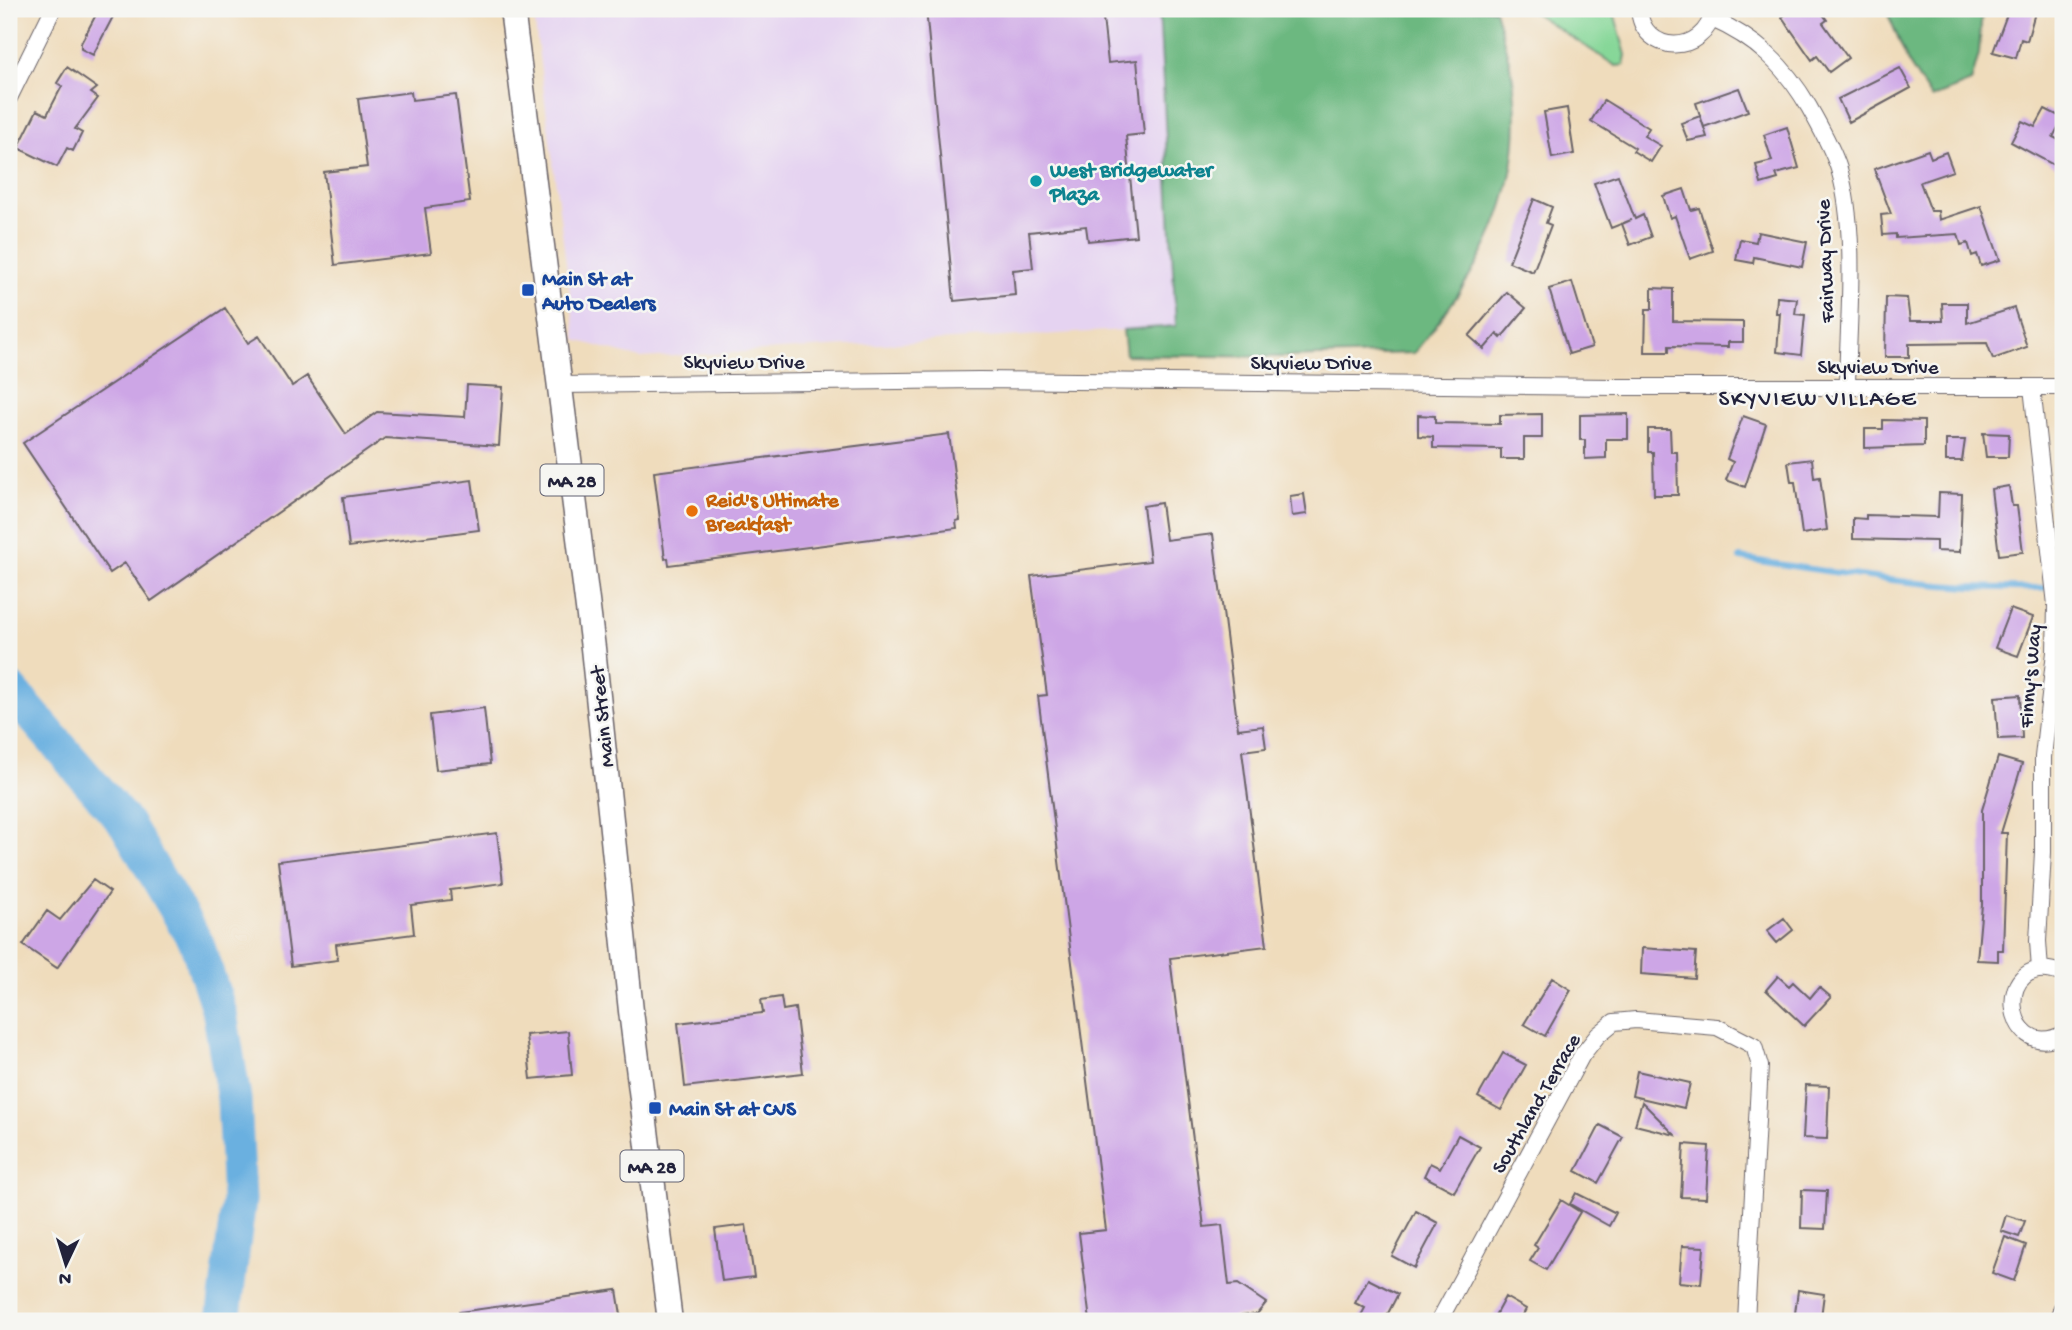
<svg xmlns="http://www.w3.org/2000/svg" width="2072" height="1330" font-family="'Gochi Hand',sans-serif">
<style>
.built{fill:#e5d3f1}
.green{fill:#86d798;stroke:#547c6a;stroke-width:2}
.forest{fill:#6cb880;stroke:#476d5e;stroke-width:2}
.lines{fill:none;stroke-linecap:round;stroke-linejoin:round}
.stream{stroke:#6ab0e0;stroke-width:6}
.river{stroke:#6ab0e0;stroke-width:35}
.building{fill:#cda6e6}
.minor-casing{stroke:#6a6368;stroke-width:18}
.primary-casing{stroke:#6a6368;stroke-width:27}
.minor{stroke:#fff;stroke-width:16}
.primary{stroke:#fff;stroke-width:24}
.culture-dot{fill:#0f9aa8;stroke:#f6f6f2;stroke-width:2.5}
.transit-dot{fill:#1a4fb4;stroke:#f6f6f2;stroke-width:2.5}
.food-dot{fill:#e8710a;stroke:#f6f6f2;stroke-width:2.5}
.labels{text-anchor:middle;stroke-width:5;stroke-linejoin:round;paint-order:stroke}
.shield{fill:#f6f6f2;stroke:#626272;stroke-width:2}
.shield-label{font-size:19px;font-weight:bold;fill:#22223b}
.culture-label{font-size:21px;font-weight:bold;fill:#0d838f;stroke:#f6f6f2;text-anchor:start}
.street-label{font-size:21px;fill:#22223b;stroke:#f6f6f2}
.transit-label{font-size:21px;font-weight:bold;fill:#164399;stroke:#f6f6f2;text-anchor:start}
.food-label{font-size:21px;font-weight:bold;fill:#c56008;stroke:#f6f6f2;text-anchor:start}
.neighbourhood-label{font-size:23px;letter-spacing:2px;fill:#22223b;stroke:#f6f6f2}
</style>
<rect width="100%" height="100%" fill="#f6f6f2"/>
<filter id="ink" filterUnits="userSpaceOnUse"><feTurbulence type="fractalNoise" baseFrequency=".0143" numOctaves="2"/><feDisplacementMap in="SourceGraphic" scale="14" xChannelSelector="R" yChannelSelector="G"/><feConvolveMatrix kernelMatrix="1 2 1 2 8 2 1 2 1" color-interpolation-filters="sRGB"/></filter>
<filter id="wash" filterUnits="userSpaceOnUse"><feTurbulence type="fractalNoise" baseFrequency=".00686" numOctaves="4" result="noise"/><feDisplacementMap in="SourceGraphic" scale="28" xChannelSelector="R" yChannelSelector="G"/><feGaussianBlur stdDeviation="1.57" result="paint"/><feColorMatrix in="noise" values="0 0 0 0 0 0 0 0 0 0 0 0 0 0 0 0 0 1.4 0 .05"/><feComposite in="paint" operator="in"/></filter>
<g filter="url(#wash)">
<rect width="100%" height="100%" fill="#efdcbc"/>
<path class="built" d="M533,9h626l18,318 -537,31 -64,-18z"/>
<path class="green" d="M1528,9h85l13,46 -2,10 -8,1z"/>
<path class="forest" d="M1159,9h336c6,25 16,52 19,78 12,109 -34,185 -100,266l-128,4 -160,-2 -3,-25 53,-4z
M1886,9h96l-3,45 -8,28 -40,16 -23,-36z"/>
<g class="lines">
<path class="stream" d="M1740,558c107,17 215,35 323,29"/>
<path class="river" d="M9,688l117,136 71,120 23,70 14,85 5,101 -16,121"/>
</g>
<g id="blocks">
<path class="building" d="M99,9h18l-24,46 -12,-6v-6z
M926,9h176l6,54 29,-3 7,74 -18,2 10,100 -48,5 -2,-15 -57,6 4,36 -20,2 2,25 -61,6z
M1793,9h26l8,11 -4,3 25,35 -19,14 -12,-16 -5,4 -30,-43z
M2009,9h27l-9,32 -6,-2 -5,19 -23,-6z
M67,67l30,21 -6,5 7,5 -23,31 7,4 -9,18 -6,-3 -10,19 -39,-19 19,-38 10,5 15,-29 -5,-3z
M1900,68l11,20 -62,34 -11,-23z
M1739,88l9,23 -44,16 -8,-24z
M411,92l1,8 44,-5 14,107 -45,6 6,45 -96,12 -11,-93 43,-5 -9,-68z
M1604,100l45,28 -5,8 17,10 -10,16 -18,-11 2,-3 -44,-27z
M1567,108l7,46 -22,4 -8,-46z
M2045,109l18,9 -10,19 10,5v18l-4,8 -48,-26 11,-21 13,6z
M1700,116l7,21 -19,4 -7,-18z
M1787,127l12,41 -23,6 2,5 -17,5 -5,-19 16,-4 -8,-26z
M1928,150l3,8 15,-6 7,19 -33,11 11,29h7l1,9 42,-14 19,54 -19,6 -4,-12 -5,2 -4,-13 -7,2 -3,-11 -62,4v-4l-13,1 -2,-20 10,-1 -17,-45z
M1618,175l17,44 8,-4 8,22 -21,8 -8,-21 9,-4 -20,8 -17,-45z
M1684,189l7,21 8,-2 14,43 -23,8 -15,-43 -5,2 -7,-22z
M1534,199l18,8 -6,16 5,2 -18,47 -24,-10z
M1758,232l49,10 -5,25 -48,-10 -1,6 -17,-3 4,-21 16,3z
M1572,282l20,65 -23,7 -20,-65z
M1652,288l21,1v32l70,1v20h-15v5l-59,-1v6h-24l1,-43h6z
M1507,292l19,16 -25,30 -4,-4 -13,15 -15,-13z
M1777,297l20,2 -2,15 10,1 -4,40 -24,-3 3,-39h-4z
M1886,297l21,1 3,23h33l-1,-18h25v20l47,-15 13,39 -34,12 -6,-16 -78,1v13h-24z
M225,308l23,35 11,-7 33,50 15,-10 39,58 31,-22 88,5 2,-32 36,2 -4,59 -114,-8 -234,163 -26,-38 -15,10 -87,-130z
M1542,414v24h-18v21h-23v-10l-68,-1v-11l-15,-1v-21l17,1v7l65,1v-9z
M1628,414v25h-22v19l-21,1v-19h-5v-25z
M1743,416l23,8 -21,63 -19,-7 7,-18 -6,-3z
M1883,420l41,1v25l-59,2v-19h18z
M1648,429h22l1,23h6l1,43h-24l-1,-43h-5z
M1983,433l26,1 -1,23h-22z
M949,434l11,86 -4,1 1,7 -288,37 -1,-7 -3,1 -11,-87z
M1946,440h19l-3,21h-16z
M1812,459l2,19 6,-1 7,53 -25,4 -7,-52h-4l-3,-20z
M472,480l7,50 -130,17 -6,-50z
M2009,486l3,20h5l6,46 -24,3 -8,-66z
M1939,493l23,1 -2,58 -24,-1v-10l-83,-2v-21l13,1v-4l72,2z
M1304,494l3,20 -15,2 -2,-20z
M1161,503l5,37 47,-6 25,195 25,-3 3,22 -24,3 25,195 -97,12 34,269 18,-2 7,60 9,-1 28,19 -9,11 -24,3 1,4h-144l-11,-88 27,-3 -68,-534 9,-1 -16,-119 119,-15 -7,-55z
M2010,609l23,8 -15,39 -23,-8z
M2020,695l2,43 -24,1 -3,-42z
M484,708l6,56 -54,6 -6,-55z
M1998,757l24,7 -21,69h6l-4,117h-5v11l-21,-1 5,-55v-95z
M497,833l6,50 -53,7 1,10 -40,5 3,29 -78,10 2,16 -47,6 -13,-105z
M93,880l17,12 -53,76 -34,-23 24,-34 13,9z
M1784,918l9,12 -16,13 -10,-12z
M1642,948l54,4 -2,26 -53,-4z
M1778,976l11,10 4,-4 17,16 9,-11 12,10 -27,29 -38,-36z
M1552,978l19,12 -26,46 -21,-12z
M781,997l2,13 12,-2 8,65 -118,14 -7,-64 85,-10 -2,-13z
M568,1031l4,44 -41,4 -5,-44z
M1503,1053l23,12 -25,45 -23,-13z
M1637,1071l53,12 -6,25 -52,-12z
M1806,1085l23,1 -2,53 -24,-1z
M1642,1102l33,33 -40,-10z
M1600,1125l23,12 -25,46 -22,-12z
M1458,1135l22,12 -26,45 -30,-16 6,-13 10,5z
M1684,1144l25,2 -3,52 -25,-1z
M1802,1190l25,1 -2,38 -24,-1z
M1576,1193l40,20 -7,13 -39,-22z
M1561,1200l19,12 -34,58 -16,-9 8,-13 -4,-3z
M1416,1211l22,12 -24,45 -22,-12z
M2006,1215l19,6 -6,16 -18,-6z
M746,1225l8,52 -32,4 -7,-52z
M2005,1237l21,8 -12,36 -22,-8z
M1682,1246l22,1 -3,37 -22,-2z
M1368,1279l30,15 -14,27h-26l7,-13 -10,-5z
M617,1290l5,31h-162l-1,-9z
M1798,1290l26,4 -3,23h-4l-1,4h-22z
M1505,1297l21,12 -6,12h-28z"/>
</g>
</g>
<g filter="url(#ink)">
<use href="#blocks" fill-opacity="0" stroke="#6a6368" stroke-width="2"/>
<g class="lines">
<defs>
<path id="minor" d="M1639,9c3,47 66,47 74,2
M1712,19c44,19 73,47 97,88 11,20 23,40 30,62 19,64 9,151 8,218
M9,98l44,-89
M560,385l419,-5 636,7h448
M2032,387l24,218 -1,47 -12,105v95l-5,89 2,29
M2063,974c-72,-28 -60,92 0,60
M1439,1321l143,-266 16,-20 16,-13 22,-2 81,7 37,19 6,20 -14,255
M2057,1321l6,-16"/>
<path id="primary" d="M512,9l81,639 38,363 39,310"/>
</defs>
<use href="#minor" class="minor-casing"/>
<use href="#primary" class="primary-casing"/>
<use href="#minor" class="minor"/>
<use href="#primary" class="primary"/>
</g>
</g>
<circle class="culture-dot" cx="1036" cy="181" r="7"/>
<g class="transit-dot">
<rect x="521" y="283" width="14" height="14" rx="3.5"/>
<rect x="648" y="1101" width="14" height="14" rx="3.5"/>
</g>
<circle class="food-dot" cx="692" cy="511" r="7"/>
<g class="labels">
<g class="shield">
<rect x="540.5" y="464.5" width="63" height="31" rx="5"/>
<rect x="620.5" y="1150.5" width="63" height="31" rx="5"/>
</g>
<g class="shield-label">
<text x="572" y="487">MA 28</text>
<text x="652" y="1173">MA 28</text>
</g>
<g class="culture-label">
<text x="1050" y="176">West Bridgewater<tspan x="1050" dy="24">Plaza</tspan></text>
</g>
<g class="street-label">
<text transform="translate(1824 261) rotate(-92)" y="7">Fairway Drive</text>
<text x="744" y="368">Skyview Drive</text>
<text x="1311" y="369">Skyview Drive</text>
<text x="1878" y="373">Skyview Drive</text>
<text transform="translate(2029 676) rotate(-85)" y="7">Finny's Way</text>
<text transform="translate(601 717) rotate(-96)" y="7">Main Street</text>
<text transform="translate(1535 1103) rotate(-60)" y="7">Southland Terrace</text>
</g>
<g class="transit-label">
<text x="542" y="285">Main St at<tspan x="542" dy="24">Auto Dealers</tspan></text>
<text x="669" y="1115">Main St at CVS</text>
</g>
<g class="food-label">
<text x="706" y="506">Reid's Ultimate<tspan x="706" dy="24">Breakfast</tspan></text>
</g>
<g class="neighbourhood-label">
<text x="1818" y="405">SKYVIEW VILLAGE</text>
</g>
</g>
<rect width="2072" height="1330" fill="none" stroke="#f6f6f2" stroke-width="35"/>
<g transform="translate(66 1264) rotate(184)" stroke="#f6f6f2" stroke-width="5" paint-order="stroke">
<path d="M0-5L12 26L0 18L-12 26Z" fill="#22223b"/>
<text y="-10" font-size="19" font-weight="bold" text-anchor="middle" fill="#22223b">N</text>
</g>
</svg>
